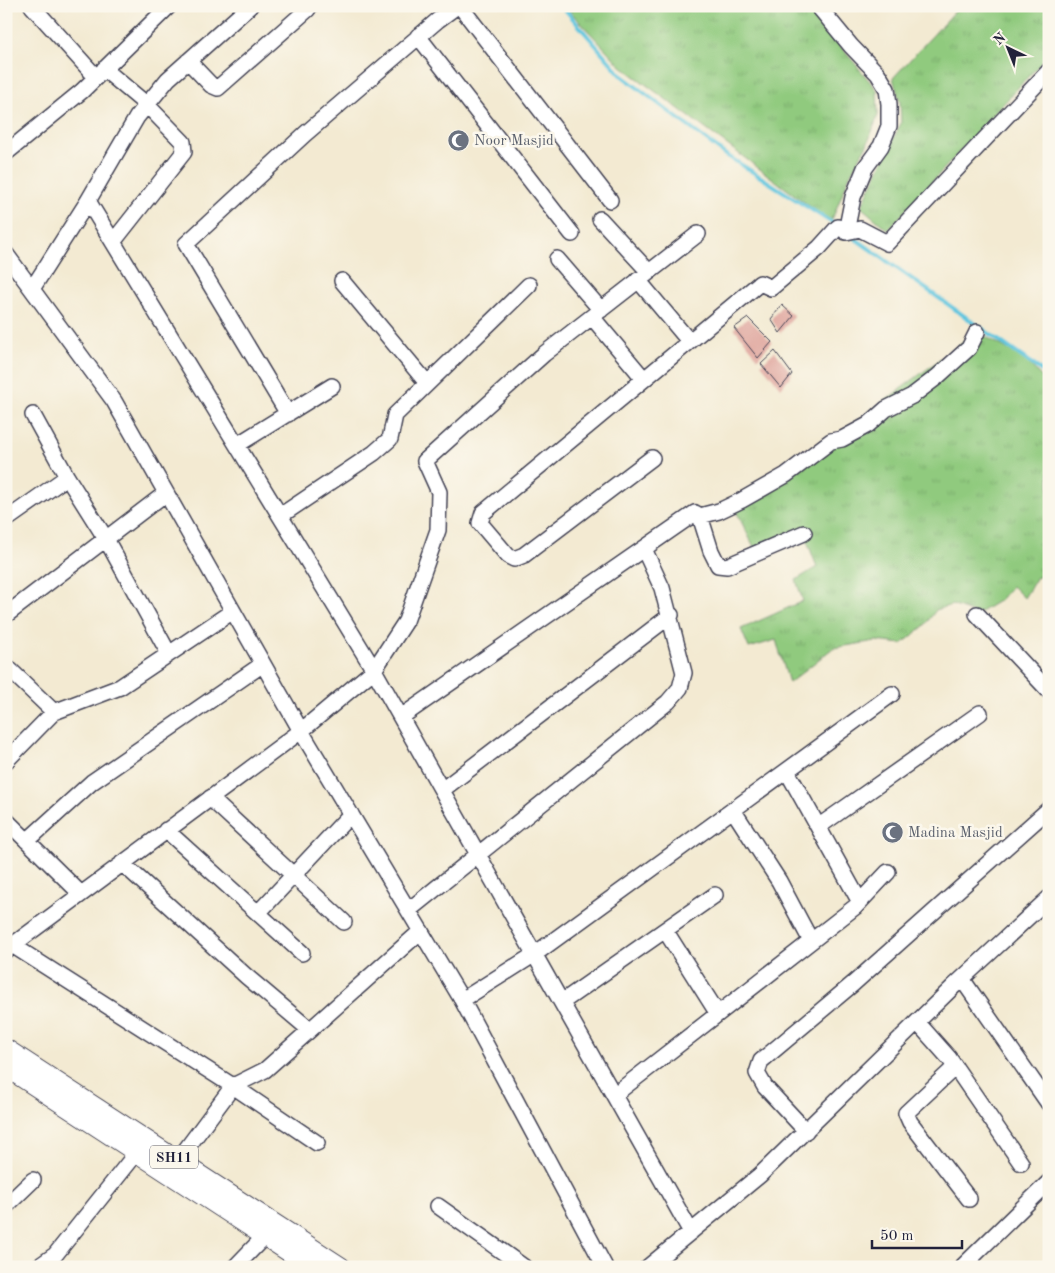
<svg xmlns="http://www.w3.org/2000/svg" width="1055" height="1273" font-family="'Old Standard TT',serif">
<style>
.grass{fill:url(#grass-tufts);stroke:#59765c}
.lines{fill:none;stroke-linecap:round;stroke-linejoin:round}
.stream{stroke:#61c6df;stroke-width:4}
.building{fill:#dfa49c}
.minor-casing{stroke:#414052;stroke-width:18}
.major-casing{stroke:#414052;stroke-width:21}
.minor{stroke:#fff;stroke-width:15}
.major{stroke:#fff;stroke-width:19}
.labels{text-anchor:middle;stroke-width:5;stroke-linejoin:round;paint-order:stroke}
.shield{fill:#fbf7ec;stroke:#636270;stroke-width:1}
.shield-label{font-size:14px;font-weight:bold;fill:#22223b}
.worship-label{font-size:15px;fill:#5b616d;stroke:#fbf7ec;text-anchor:start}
</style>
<defs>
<pattern id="grass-tufts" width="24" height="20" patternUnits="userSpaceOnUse" patternTransform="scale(1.25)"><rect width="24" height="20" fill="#90ca7e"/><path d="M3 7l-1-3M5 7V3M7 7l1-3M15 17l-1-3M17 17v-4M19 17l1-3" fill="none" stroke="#7cad6e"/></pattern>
</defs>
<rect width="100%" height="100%" fill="#fbf7ec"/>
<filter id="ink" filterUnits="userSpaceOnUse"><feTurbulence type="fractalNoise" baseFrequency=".02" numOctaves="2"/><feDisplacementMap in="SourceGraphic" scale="10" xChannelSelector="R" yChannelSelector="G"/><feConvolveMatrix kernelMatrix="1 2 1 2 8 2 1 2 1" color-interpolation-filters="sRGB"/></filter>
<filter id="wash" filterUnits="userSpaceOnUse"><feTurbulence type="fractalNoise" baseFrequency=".0096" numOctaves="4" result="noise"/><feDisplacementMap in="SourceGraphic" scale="20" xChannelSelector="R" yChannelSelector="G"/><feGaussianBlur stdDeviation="1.12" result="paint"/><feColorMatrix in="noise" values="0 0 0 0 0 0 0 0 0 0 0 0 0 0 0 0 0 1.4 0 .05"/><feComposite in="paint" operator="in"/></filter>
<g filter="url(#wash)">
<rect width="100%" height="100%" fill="#f3ead2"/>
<path class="grass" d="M565,6h242l70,84 1,25 -11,30 -17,30 -19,47 -210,-156z
M960,6h89v48l-161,176 -27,-23 40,-84 -1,-21 -7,-24z
M977,332l47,26 25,27v193l-12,-1 -13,21 -12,-12 -12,14 -23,14 -25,-9 -16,5 -12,16 -22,18 -26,-3 -43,7 -44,35 -13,-43 -27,8 -8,-19 62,-28 -7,-21 21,-13 -13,-34 -47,20 -21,-42z"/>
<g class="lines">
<path class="stream" d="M562,6l60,70 104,79 108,69
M850,235l199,141"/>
</g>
<g id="blocks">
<path class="building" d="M782,305l12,11 -14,17 -9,-14z
M748,318l24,24 -14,16 -24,-30z
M775,351l17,23 -11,14 -20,-24z"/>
</g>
</g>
<g filter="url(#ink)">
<use href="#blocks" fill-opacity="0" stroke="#414052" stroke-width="1"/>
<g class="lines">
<defs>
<path id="minor" d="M32,6l64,71
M460,6l150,194
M818,6l33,40 27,28 9,15 2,15v22l-8,20 -16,22 -12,29 -7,35 14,-3 27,14 162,-172
M418,36l154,198
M188,61l23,24 7,3 90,-79
M104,69l43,36 36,37 1,10 -71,90
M6,153l76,-62 87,-85
M88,201l286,469 317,562
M600,219l49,53
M6,254l108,147 187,330 161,269 143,267
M557,259l44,51
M638,280l51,61
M342,281l85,102
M32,289l56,-88 49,-84 31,-38 82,-73
M592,317l52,62
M288,414l-102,-170 119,-110 133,-114 19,-14
M33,415l34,62 39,62 63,115
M237,445l95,-59
M652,458l-128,97 -10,4 -6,-3 -28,-33 3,-10 277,-230 11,5 48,-40 19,-21
M280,516l94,-63 16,-14 5,-24 134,-130
M700,516l19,-5 23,-11 44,-25 45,-34 11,-2 26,-14 18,-16 26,-13 25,-19 32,-29 8,-16
M6,520l61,-43
M977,614l72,77
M6,615l160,-122
M6,666l48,46
M401,717l294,-204 5,3 11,35 7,14 9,1 77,-33
M6,761l48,-49 66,-25 113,-76
M787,771l73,131
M442,790l229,-175
M210,798l134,124
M733,810l46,71 32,60
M6,820l74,73
M818,827l162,-114
M166,830l136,123
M27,841l65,-59 171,-118
M122,863l124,113 64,54
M409,910l259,-208 12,-14 4,-15 -22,-85 -18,-39
M258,913l93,-99
M665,930l53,84
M12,945l221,141 84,57
M6,950l295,-219 73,-61 32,-49 32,-91 1,-38 -14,-31 119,-107 154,-120
M962,979l87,125
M462,1000l73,-46 357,-260
M562,1002l153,-107
M917,1022l32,36 72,105
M955,1067l-49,46 4,9 59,77
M614,1095l241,-188 33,-35
M806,1131l-41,-44 -8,-14 4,-12 93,-78 195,-174
M178,1160l55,-74 32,-16 156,-139
M6,1206l27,-26
M438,1206l86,61
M38,1267l17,-12 83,-104
M235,1267l29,-30
M648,1267l112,-92 194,-189 95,-88
M962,1267l87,-85"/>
<path id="major" d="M6,1049l335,218
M6,1067l306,200"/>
</defs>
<use href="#minor" class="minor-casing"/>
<use href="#major" class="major-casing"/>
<use href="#minor" class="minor"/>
<use href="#major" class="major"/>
</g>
</g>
<defs>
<symbol id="mosque-disc" viewBox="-11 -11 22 22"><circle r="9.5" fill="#6b7280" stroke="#fbf7ec"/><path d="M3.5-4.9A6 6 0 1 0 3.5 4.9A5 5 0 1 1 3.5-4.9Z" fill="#fff"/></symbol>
</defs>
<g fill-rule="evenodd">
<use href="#mosque-disc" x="446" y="128" width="25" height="25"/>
<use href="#mosque-disc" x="880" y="820" width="25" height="25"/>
</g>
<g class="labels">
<rect class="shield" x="150" y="1145.5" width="48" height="23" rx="4"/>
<g class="shield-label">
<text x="174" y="1162">SH11</text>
</g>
<g class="worship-label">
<text x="474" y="145">Noor Masjid</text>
<text x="908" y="837">Madina Masjid</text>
</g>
</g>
<rect width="1055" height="1273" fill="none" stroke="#fbf7ec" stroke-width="25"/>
<g transform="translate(1008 48) rotate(317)" stroke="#fbf7ec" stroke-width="4" paint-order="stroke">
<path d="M0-4L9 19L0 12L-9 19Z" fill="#22223b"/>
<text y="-8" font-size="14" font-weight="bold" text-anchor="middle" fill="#22223b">N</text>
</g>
<path d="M872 1240v8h90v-8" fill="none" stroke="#22223b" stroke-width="2.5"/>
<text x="880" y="1240" font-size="15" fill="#22223b" stroke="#fbf7ec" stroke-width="4" paint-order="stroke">50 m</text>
</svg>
